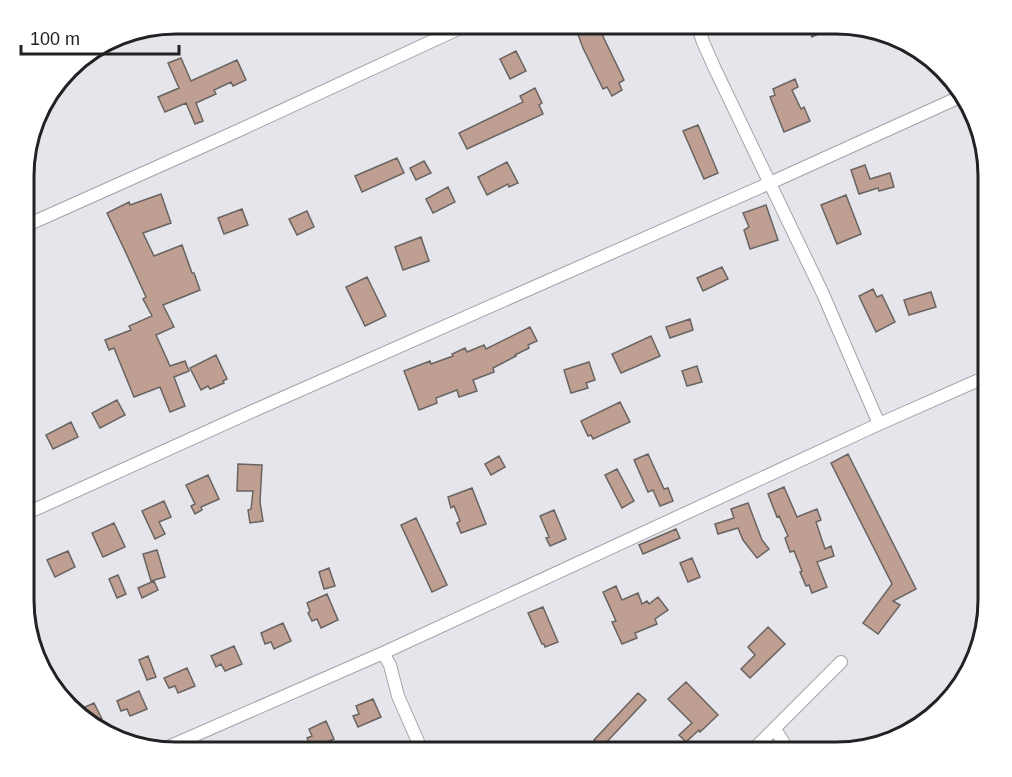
<svg xmlns="http://www.w3.org/2000/svg" width="1012" height="777" font-family="Helvetica,sans-serif">
<style>
.building{fill:#be9f91;stroke:#696461;stroke-width:1.5}
.lines{fill:none;stroke-linecap:round;stroke-linejoin:round}
.minor-casing{stroke:#a3a3a8;stroke-width:14}
.minor{stroke:#fff;stroke-width:12}
.rim{fill:none;stroke:#222224;stroke-width:3}
</style>
<rect width="100%" height="100%" fill="#e5e5eb"/>
<path class="building" d="M574,24h23l27,56 -5,3 3,7 -10,6 -5,-9 -4,2 -20,-41z
M806,24h33l-27,13z
M516,51l10,20 -16,8 -10,-20z
M181,58l10,23 46,-21 9,20 -13,6 -2,-4 -17,8 2,4 -20,9 7,18 -8,3 -9,-21 -21,9 -7,-15 21,-9 -11,-25z
M795,79l3,8 -6,3 9,19 3,-2 6,14 -26,11 -14,-35 5,-2 -2,-6z
M535,88l7,15 -3,2 4,9 -76,35 -8,-16 64,-31 -3,-6z
M698,125l20,48 -14,6 -21,-48z
M397,158l7,15 -42,19 -7,-16z
M424,161l7,12 -15,7 -6,-12z
M507,162l11,21 -9,4 -1,-3 -21,11 -9,-18z
M865,165l5,14 20,-6 4,14 -15,4 -1,-3 -19,6 -8,-24z
M448,187l7,15 -22,11 -7,-14z
M161,194l10,29 -28,10 11,23 28,-11 10,28h2l6,17 -37,15 11,22 -18,8 14,31 15,-5 4,10 -15,6 11,29 -15,6 -10,-25 -26,10 -20,-49 -5,2 -4,-10 26,-10 -2,-4 23,-10 -9,-17 3,-2 -20,-44 -19,-40 22,-11 1,3z
M846,195l15,39 -24,10 -16,-39z
M766,205l12,35 -28,9 -6,-19 5,-3 -6,-14z
M242,209l6,16 -24,9 -6,-16z
M307,211l7,16 -17,8 -8,-16z
M421,237l8,24 -26,9 -8,-23z
M722,267l6,12 -25,12 -6,-13z
M367,277l19,39 -21,10 -19,-39z
M873,289l4,8 5,-2 13,27 -19,10 -17,-36z
M931,292l5,15 -27,8 -5,-15z
M690,319l3,11 -23,8 -4,-11z
M530,327l7,14 -9,4 1,3 -14,7 1,1 -23,12 1,4 -21,8 4,11 -18,6 -2,-7 -21,8 1,5 -18,7 -15,-39 26,-10 1,3 22,-8 -1,-2 13,-6 2,4 17,-7 2,4z
M651,336l9,20 -39,17 -9,-19z
M216,355l11,24 -4,2 1,2 -14,6 -2,-3 -7,4 -11,-22z
M589,362l6,18 -9,3 2,5 -17,5 -7,-23z
M697,366l5,16 -15,4 -5,-15z
M117,400l8,15 -25,13 -8,-15z
M620,402l10,20 -37,17 -2,-4 -3,1 -7,-15z
M71,422l7,15 -25,12 -7,-14z
M648,454l16,35 4,-1 5,13 -13,5 -7,-16 -5,2 -14,-32z
M848,454l68,135 -23,12 7,4 -22,29 -15,-11 29,-39 -61,-121z
M499,456l6,11 -14,8 -6,-11z
M238,464l24,1 -2,37 3,19 -13,2 -2,-13 3,-1 2,-18h-16z
M617,469l17,32 -12,7 -17,-33z
M208,475l11,24 -18,8 1,3 -7,4 -4,-8 4,-2 -9,-19z
M784,487l13,30 20,-8 4,11 -5,2 9,27 6,-3 3,10 -17,6 10,25 -15,6 -3,-8 -3,1 -6,-14 2,-1 -8,-20 -4,1 -5,-14 3,-2 -9,-20 -2,1 -9,-23z
M472,488l14,36 -25,9 -4,-10 3,-2 -6,-15 -3,2 -3,-11z
M164,501l7,16 -12,5 6,12 -10,5 -13,-28z
M748,503l14,37 7,9 -12,9 -14,-18 -5,-12 -20,6 -3,-10 19,-6 -3,-9z
M554,510l12,29 -16,7 -4,-8 3,-1 -9,-21z
M416,518l31,67 -15,7 -31,-67z
M114,523l11,24 -22,10 -11,-24z
M676,529l4,9 -37,16 -4,-9z
M157,550l8,27 -14,4 -8,-27z
M68,551l7,16 -20,10 -8,-17z
M692,558l8,19 -12,5 -8,-19z
M329,568l6,18 -11,3 -5,-17z
M118,575l8,19 -9,4 -8,-19z
M154,581l4,9 -16,8 -4,-10z
M616,586l6,14 16,-7 4,11 5,-3 2,3 9,-7 10,13 -13,9 2,5 -22,9 2,5 -15,6 -10,-22 4,-1 -13,-29z
M327,594l11,26 -17,8 -4,-9 -5,2 -4,-8 2,-2 -3,-8z
M543,607l15,35 -13,5 -1,-3h-2l-14,-31z
M283,623l8,18 -17,8 -3,-7 -6,2 -4,-11z
M768,627l17,17 -35,34 -9,-9 14,-14 -7,-8z
M234,646l8,18 -17,7 -4,-7 -5,3 -5,-11z
M148,656l8,21 -9,3 -8,-20z
M187,668l8,18 -17,7 -3,-7 -6,2 -5,-10z
M686,682l32,33 -18,17 -1,-2 -13,12 -7,-7 13,-12 -24,-24z
M139,691l8,18 -17,7 -3,-7 -6,2 -4,-10z
M638,693l8,7 -44,47 -8,-7z
M373,699l8,18 -23,10 -5,-11 6,-2 -3,-8z
M94,703l8,16 -12,5 -14,-9 -2,-3z
M326,721l8,18 -22,10 -5,-11 5,-2 -3,-7z"/>
<g class="lines">
<defs>
<path id="minor" d="M697,24l6,18 12,27 108,225 56,130
M25,226l208,-93 236,-109
M25,514l230,-104 515,-227 192,-87
M383,653l7,12 8,31 25,57
M775,729l15,24
M159,751l224,-98 496,-229 109,-48
M750,753l91,-91"/>
</defs>
<use href="#minor" class="minor-casing"/>
<use href="#minor" class="minor"/>
</g>
<path d="M0 0H1012V777H0ZM176 34H836A142 142 0 0 1 978 176V600A142 142 0 0 1 836 742H176A142 142 0 0 1 34 600V176A142 142 0 0 1 176 34Z" fill="#fff" fill-rule="evenodd"/>
<path class="rim" d="M176 34H836A142 142 0 0 1 978 176V600A142 142 0 0 1 836 742H176A142 142 0 0 1 34 600V176A142 142 0 0 1 176 34Z"/>
<path d="M21 45v9h158v-9" fill="none" stroke="#222224" stroke-width="3"/>
<text x="30" y="45" font-size="18" fill="#222224" stroke="#ffffff" stroke-width="4.5" paint-order="stroke">100 m</text>
</svg>
